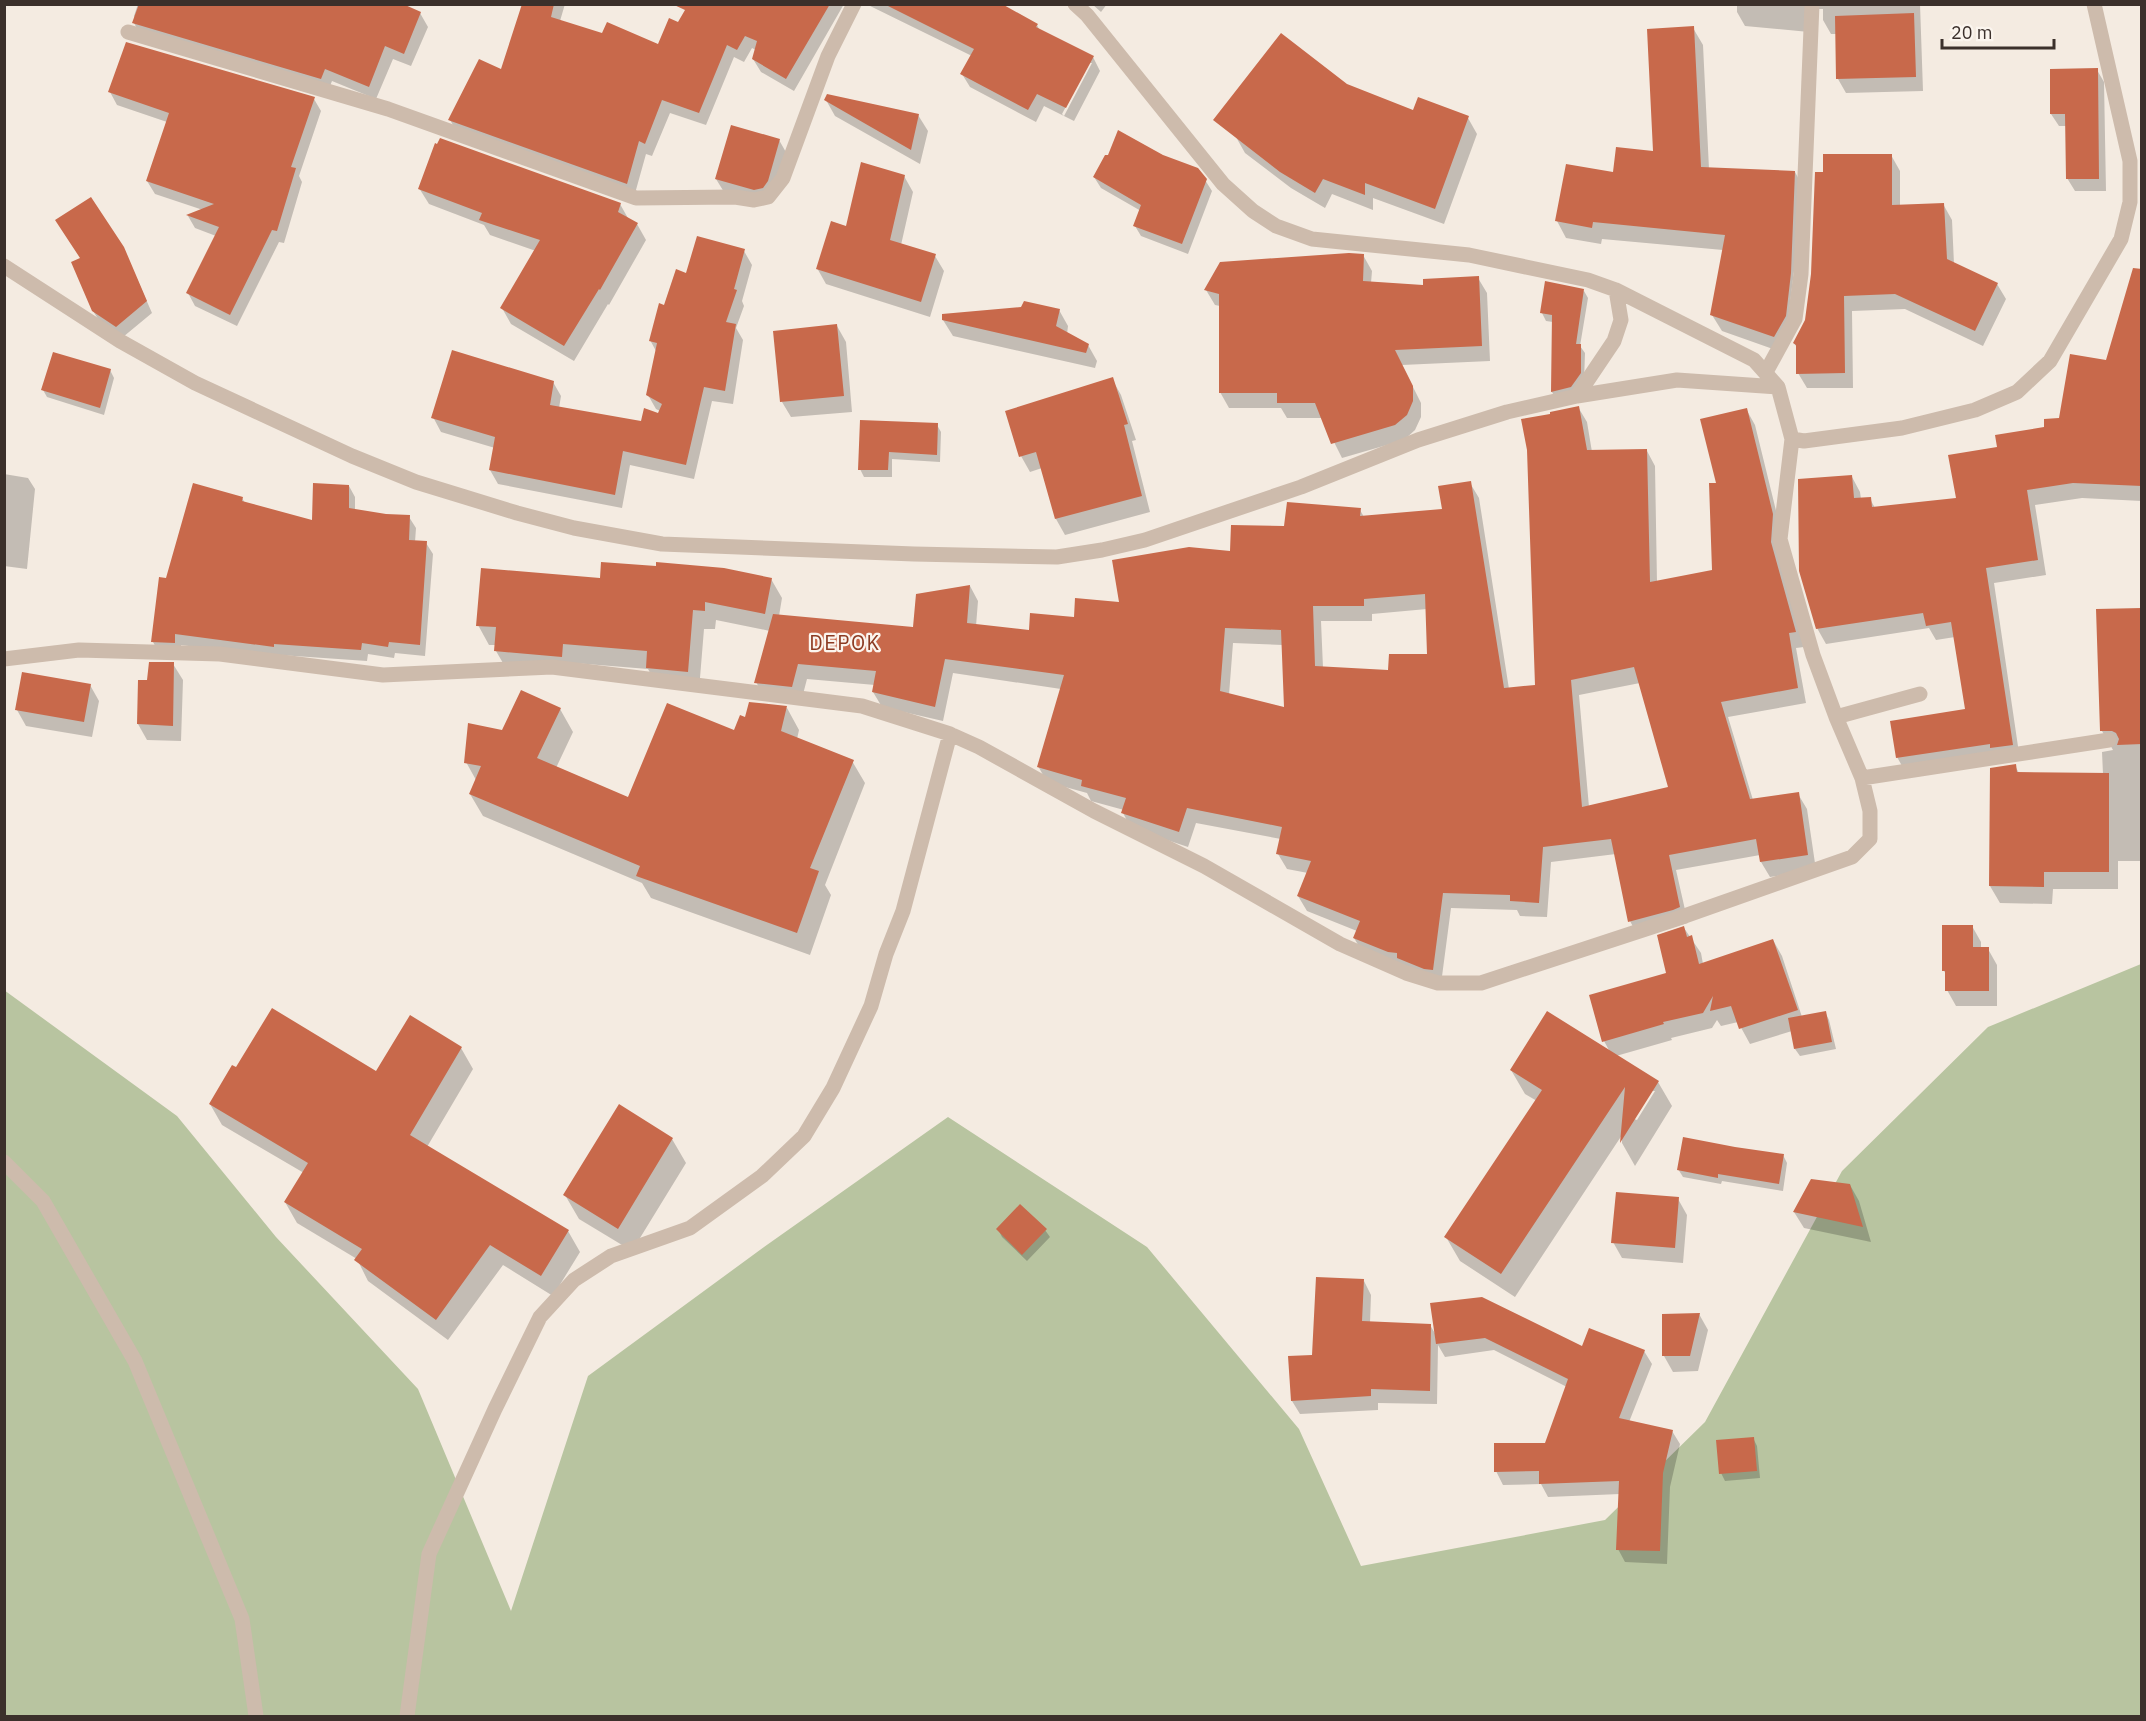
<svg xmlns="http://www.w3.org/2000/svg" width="2146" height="1721" font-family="'IBM Plex Sans',sans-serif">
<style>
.green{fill:#b8c4a0}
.shadow{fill:#0003;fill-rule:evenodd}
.building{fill:#c8694b;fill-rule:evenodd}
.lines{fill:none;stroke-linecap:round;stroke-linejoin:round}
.street{stroke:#cdbbac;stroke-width:15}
.labels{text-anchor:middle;stroke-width:4.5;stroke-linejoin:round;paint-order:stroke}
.quarter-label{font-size:20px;letter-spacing:1.5px;fill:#8c3b22;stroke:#fbf5ee}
</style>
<rect width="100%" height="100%" fill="#f4ebe1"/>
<path class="green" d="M2141,964v752h-2136l-1,-726 173,126 99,121 142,152 93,222 77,-235 176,-129 184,-130 199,130 152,182 62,137 244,-46 100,-98 137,-251 146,-144z"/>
<path class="shadow" d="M138,4h263l19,9 8,14 -17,39 -18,-7 -17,40 -44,-18 -4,10 -187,-55 -7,-13 1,-4 -1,-3z
M524,4h41l-5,17 43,14 56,11 20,-22 11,-20h154l-50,87 -33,-19 -8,-13 3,-9 -4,-2 -8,14 -10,-5 -28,68 -36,-12 -18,43 -6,-2 -12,43 -176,-64 -8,-13 52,-49z
M866,4h133l38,21 3,6 53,26 7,14 -26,50 -30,-15 -8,16 -66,-35 -8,-13 10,-18zM1089,63h3l-28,53 -2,-2z
M1092,4h15l-6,8z
M1737,4h183l3,87 -77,2 -8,-14 -1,-45h-6l-8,-14v-11h-7l-7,23 -64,-6 -8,-14z
M1693,28l10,17 6,124 86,3 9,17 -20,164 -62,-22 -10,-16 11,-65 -121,-11 -1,5 -35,-6 -9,-17 58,-47 40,-22z
M2097,70l7,12 2,109h-31l-8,-13v-52h-8l-8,-12z
M110,92l204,7 7,12 -22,65 3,6 -18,61 -5,-1 -42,84 -42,-20 -7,-13 28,-57 -21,-8 -7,-12 15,-6 -48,-16 -8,-13 20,-59 -50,-17z
M826,100l92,15 10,16 -8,33 -85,-48z
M1414,112l54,6 9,16 -33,90 -71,-26v12l-41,-16 -7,14 -34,-20 -46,-35 -9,-16z
M779,140l8,14 -12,41 -51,-3 -8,-13z
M1891,155l9,16v35l43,-2 9,16 2,44 43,20 9,15 -23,47 -78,-37 -53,2 1,77h-46l-9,-15v-24l-4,-6 12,-22 18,-148z
M904,176l9,16 -12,53 34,11 9,15 -14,46 -104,-33 -9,-16 31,-40z
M1094,177l111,3 7,11 -24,63 -47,-18 -6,-10 6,-15 -40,-23z
M419,188l201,16 9,16 8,4 9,16 -37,65 -1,-1 -34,57 -63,-37 -9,-16 34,-57 -46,-16 -6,-10 -55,-21z
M123,247l29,66 -29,24 -23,-15 -7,-11z
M744,251l8,14 -10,36 2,5 -8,22 7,12 -10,64 -21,-3 -18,78 -64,-14 -8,43 -124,-24 -8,-14 5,-22 -54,-16 -8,-15 120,-35 8,14 -2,12 84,15 16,-9 1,-3 -4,-2 -8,-14 8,-44 -6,-11 15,-33 22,-33z
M1363,255l9,16 -1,12 54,3 53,-8 9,15 3,68 -88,4 19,38v14l-6,13 -11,10 -62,18 -20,-40h-35l-6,-10h-52l-9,-16v-86l-5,-1 -9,-15z
M1584,291l4,7 -8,48 5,7 -1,28 -9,14 -19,4 -4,-7 1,-70 -7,-1 -4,-8z
M2142,306v195l-60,-3 -47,7 11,70 -52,8 26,177 -114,13 -9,-16 69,-46 -11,-74 -19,3 -7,-12 -103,16 -9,-16 35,-151 8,15 1,7h9l5,9 83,-8 41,-52 47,-20 14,-9 47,-57z
M1059,310l9,16 -1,8 21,11 9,16 -2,7 -142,-32 -10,-16z
M837,326l9,16 6,70 -61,5 -9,-15z
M110,370l4,8 -10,37 -57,-18 -4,-7z
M1112,379l9,16 15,45 -4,1 18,71 -85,23 -9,-16 -14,-51 -12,4 -9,-16z
M1578,407l9,15 5,30 55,-1 8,15 2,116 57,-11 4,-86 28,-76 9,16 26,106 23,116 -8,1 10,55 -78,14 25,83 45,-6 9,15 9,61 -46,7 -9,-15 -1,-7 -84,15 12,53 -50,13 -8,-15 -14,-67 -65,8 -4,55 -27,-1 -3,-6 -66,-2 -10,76 -78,-31 -9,-15 3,-7 -50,-20 -9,-15 10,-23 -21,-4 -9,-15 3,-15 -85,-16 -8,24 -57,-19 -8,-15 1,-3 -33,-9 -4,-8 -40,-11 -9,-16 23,-77 -108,-16 -10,48 -61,-14 -9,-15 2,-7 -68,-6 -6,23 -36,-4 -9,-16 14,-51 -54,-11 -1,9h-11l-5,61 -41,-3 -10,-18 -74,-6 -67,7 -11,-19v-6h-7l-11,-20 123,-46h170l11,19 -3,18 135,13 56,-43 8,15 -2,25 54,6 91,-29 164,-75 75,-18 4,7 80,-7 26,-27 9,15 30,191 28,-2zM1427,609l2,47 -39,16 -67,-4 -2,-47h51v-7zM1233,643l50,2 3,64 -57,-14zM1640,683l30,105 -81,19 -10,-112z
M861,422l76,3 4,7 -1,30 -48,-3v18h-28l-4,-8z
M4,474l24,4 7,11 -8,80 -23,-3z
M349,486l6,11v13l31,6 23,1 7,11 -1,14 11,1 7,11 -8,102 -30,-3 -1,5 -26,-4 -1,7 -87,-6v3l-99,-13v9l-22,-1 -6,-11 14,-63 75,-81 3,5 68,19z
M2142,609v252h-24v28h-65l-1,15 -52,-1 -10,-17 25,-120 4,7 84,1 -1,-22 11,-2 -11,-19 -5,-120z
M173,664l10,16 -2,61 -34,-1 -9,-16 10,-43z
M90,685l9,16 -7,36 -66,-11 -9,-16z
M787,708l12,22 -2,9 55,22 13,22 -40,102 6,10 -21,60 -159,-57 -9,-15 -159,-67 -13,-22 6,-14 -10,-18 37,-30 57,-23 13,23 -17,36 72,31 107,-67 11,-13z
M1944,926h28l9,16v7h7l9,16v41h-41l-9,-16v-14l-3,-5z
M1684,928l17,25 2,11 70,-24 9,16 20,61 23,-5 4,8 7,29 -36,7 -5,-7 -3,-18 -42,13 -12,-22 -17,4 -4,-6 -5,8 -41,10 1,2 -56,16 42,26 14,24 -37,60 -13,-23v-8l-107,162 -55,-36 -14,-24 91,-136 -12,-7 -14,-24 99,-18 -6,-11 64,-67zM1651,1091h4l-18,29 -3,-1z
M461,1048l12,21 -46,78 141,84 12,21 -27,44 -50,-31 -55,75 -80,-59 -11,-22 -60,-36 -12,-21 19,-29 -82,-48 -12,-21 27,-35 139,4z
M672,1139l14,24 -54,88 -53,-32 -14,-24z
M1783,1155l4,8 -4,28 -61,-10 -1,3 -38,-7 -5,-8z
M1812,1181l38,4 9,16 12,41 -67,-14 -10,-16z
M1678,1199l9,16 -4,48 -61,-5 -9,-16z
M998,1229l47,1 5,7 -23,24 -25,-24z
M1364,1281l7,14 -1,28 60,2 6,10 -5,-31 152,44 61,3 8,13 -23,58 43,9 8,13 -10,43 -3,77 -42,-2 -7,-13 2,-55 -72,3 -7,-13 -38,1 -7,-14 50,-27 21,-57 -73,-37 -49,7 -7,-12 -1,59 -59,-1v7l-78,4 -8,-13 22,-45z
M1699,1314l9,16 -10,41 -25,1 -9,-16 -1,-41z
M1753,1438l4,8 3,32 -35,3 -4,-8z"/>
<path class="building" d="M139,4h264l18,8 -17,42 -19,-8 -16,41 -44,-18 -4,10 -189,-56z
M522,4h32l-3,13 51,16 5,-11 51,22 11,-26 9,4 7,-12 -13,-6h158l-44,75 -34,-20 5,-18 -12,-5 -8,14 -10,-5 -28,68 -37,-13 -17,44 -6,-3 -12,43 -179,-64 31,-61 22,10z
M884,4h118l36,20 -2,3 58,29 -28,52 -29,-14 -9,16 -68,-36 14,-25z
M1914,13l2,64 -80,2 -1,-63z
M1694,26l7,141 94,4 -4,102 -5,43 -12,21 -64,-22 15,-80 -132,-13 -1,6 -37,-7 11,-57 47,8 3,-25 37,4 -6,-122z
M1281,33l66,51 66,26 5,-13 51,19 -34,93 -70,-26v12l-42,-16 -8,14 -35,-21 -67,-52z
M126,42l189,55 -24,70 5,1 -19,63 -5,-1 -42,85 -44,-22 33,-66 -33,-12 28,-11 -68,-23 23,-68 -61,-21z
M2098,68l1,111h-33l-1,-65h-15v-45z
M827,94l92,20 -8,36 -87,-50z
M731,125l49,14 -12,42 -5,7 -9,2 -39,-11z
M1118,130l45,25 35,13 9,11 -25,65 -49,-18 8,-21 -48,-28 12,-22h3z
M440,138l181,65 -3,9 20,11 -38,67 -1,-1 -35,57 -64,-38 40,-68 -61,-20 3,-7 -64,-24 17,-46 2,1z
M1823,154h69v51l52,-2 3,56 51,24 -23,48 -80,-37 -51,2 1,77 -49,1v-29l-3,-2 12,-23 6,-46 4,-102h8z
M861,162l44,13 -15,65 46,14 -15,48 -105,-33 15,-48 15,5z
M91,197l33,50 23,54 -31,26 -24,-16 -21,-49 9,-4 -25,-38z
M697,236l48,13 -11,40 3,1 -11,32 10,2 -11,67 -21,-4 -18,78 -63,-14 -8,44 -126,-25 6,-33 -64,-19 21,-68 102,31 -4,24 91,16 3,-13 14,5 4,-9 -16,-9 11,-52 -8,-2 10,-38 5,2 12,-36 10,4z
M1349,253l15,1 -1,27 60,4v-6l56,-3 3,70 -87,4 18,36v15l-6,14 -12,10 -64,19 -16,-41h-38v-10h-58v-99l-15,-4 16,-28z
M2133,268l9,1v217l-69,-3 -46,7 11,70 -52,8 27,177 -23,3v-4l-94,14 -6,-37 75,-12 -14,-87 -25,4 -3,-13 -107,16 -17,-58 -1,-92 54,-4 2,23 17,-1 1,10 84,-9 -8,-43 49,-8 -2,-12 49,-8v-8l15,-1 11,-64 36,6z
M1545,281l39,8 -8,55h5v29l-10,14 -20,5 1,-77 -12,-2z
M1024,301l36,8 -4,17 33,18 -3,9 -144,-33v-6l79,-7z
M837,324l7,72 -64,6 -7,-71z
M53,352l58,17 -11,39 -59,-18z
M1113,377l15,47 -4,1 18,71 -87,23 -19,-67 -17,5 -14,-46z
M1579,406l8,44 60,-1 3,133 62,-12 -3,-87h7l-16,-64 47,-11 26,106 -2,28 25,90 -7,1 9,55 -77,14 29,97 49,-7 9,63 -48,7 -4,-23 -87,16 11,52 -7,3 -45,12 -17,-83 -68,8 -4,56 -29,-2v-6l-67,-2 -10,77 -9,-1 -27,-11v-5l-9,-1 -35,-14 7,-17 -63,-25 14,-35 -35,-7 6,-27 -95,-19 -8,24 -58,-19 5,-15 -45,-12 1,-6 -45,-13 27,-92 -119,-16 -10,48 -63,-15 4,-21 -78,-7 -6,23 -38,-4 19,-69 140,13 3,-33 54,-9 -3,38 62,7 1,-17 44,4 1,-19 44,4 -7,-42 77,-13 41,4 1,-26 53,1 3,-24 74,6 -1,8 82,-7 -4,-23 33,-5 33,207 31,-3 -8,-235 -6,-31 29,-5v-2zM1425,594l2,60h-38l-1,16 -73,-4 -2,-60h51v-7zM1225,628l56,2 3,77 -64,-16zM1634,667l34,120 -86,20 -11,-127z
M860,420l78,3 -1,32 -48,-3 -1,18h-30z
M193,483l50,14 -1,4 70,19 1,-37 36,2v23l37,6 24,1 -1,25 18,1 -7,104 -31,-3 -1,5 -26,-4 -1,7 -87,-6v3l-99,-13v9l-24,-1 8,-65 7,1z
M601,562l55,4v-4l68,6 48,10 -7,36 -60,-12v9l-12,-1 -5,62 -42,-4 1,-17 -84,-7 -1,13 -68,-6 2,-24 -20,-1 5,-58 119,10z
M2142,608v136l-25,1 2,-6 -3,-6 -4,-2h-12l-4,-122z
M149,662h25l-1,64 -36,-2 1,-44h9z
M22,672l69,12 -7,38 -69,-12z
M521,690l40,18 -24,50 91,39 39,-94 67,27 6,-15 5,2 4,-15 38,4 -6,25 73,29 -44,108 9,3 -22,62 -161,-57 4,-10 -171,-72 12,-28 -17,-3 4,-40 34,7z
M2016,764l1,8 92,1v99h-65v15l-55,-1 1,-118z
M1942,925h31v22h16v44h-44v-20h-3z
M1684,926l3,11 5,-2 7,29 74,-25 25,71 -59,19 -8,-23 -21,5 3,-15 -10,17 -40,9 1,2 -62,18 -13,-47 77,-22 -9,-38z
M272,1008l104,63 34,-56 52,32 -52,88 159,95 -28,46 -51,-31 -54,75 -82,-60 8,-11 -78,-47 24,-39 -99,-59 23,-39 4,2z
M1547,1011l112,70 -39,62 5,-56 -124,187 -57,-37 98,-147 -32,-20z
M1826,1011l6,31 -38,7 -6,-31z
M619,1104l54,34 -55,91 -55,-34z
M1683,1137l52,10 49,7 -5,30 -61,-10v4l-41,-8z
M1811,1179l39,5 13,43 -70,-15z
M1616,1192l63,5 -4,51 -64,-5z
M1020,1204l27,25 -25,26 -26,-26z
M1316,1277l48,2 -2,42 69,3 -1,67 -59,-2v7l-80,5 -3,-45 24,-1z
M1482,1297l100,49 7,-18 56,22 -26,68 54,12 -10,43 -3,78 -44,-1 3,-69 -80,3v-13l-45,1v-29h51l23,-64 -83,-41 -49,6 -6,-41z
M1700,1313l-10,43h-28v-42z
M1754,1437l3,34 -38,3 -3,-34z"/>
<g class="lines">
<path class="street" d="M1075,4l12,11 136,169 30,27 23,15 36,13 157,16 119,25 28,10 138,70 24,27 14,52 12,2 98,-13 73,-18 42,-18 33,-31 71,-122 9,-37v-41l-36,-157
M128,32l260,77 248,89 99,-1 19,3 14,-3 15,-19 45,-122 26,-52
M4,266l116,75 75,42 157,73 64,26 101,31 57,15 88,16 252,10 143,3 45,-7 43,-10 156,-53 117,-47 89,-28 70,-16 100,-16 101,7
M1766,372l29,-53 6,-45 11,-270
M1577,396l37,-55 7,-21 -5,-30
M4,659l75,-9 141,4 163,21 169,-8 310,39 88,28 -47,177 -17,43 -15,52 -38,82 -29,48 -42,40 -72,52 -79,28 -37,24 -34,37 -45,92 -66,145 -22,162
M1836,717l84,-23
M950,734l29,13 115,64 110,55 136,78 66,29 32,10h43l195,-64 176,-62 18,-18v-28l-8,-33 -26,-61 -23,-62 -33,-116 12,-100
M1862,778l247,-38
M4,1162l39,39 92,160 107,258 14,97"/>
</g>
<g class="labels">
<g class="quarter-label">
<text x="845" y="650">DEPOK</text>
</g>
</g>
<rect width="2146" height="1721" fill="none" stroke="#3b302b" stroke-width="12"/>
<path d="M1942 39v9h112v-9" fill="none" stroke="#3b302b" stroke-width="3"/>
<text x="1951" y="39" font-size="18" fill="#3b302b" stroke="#fbf5ee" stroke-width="4.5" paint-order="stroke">20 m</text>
</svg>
